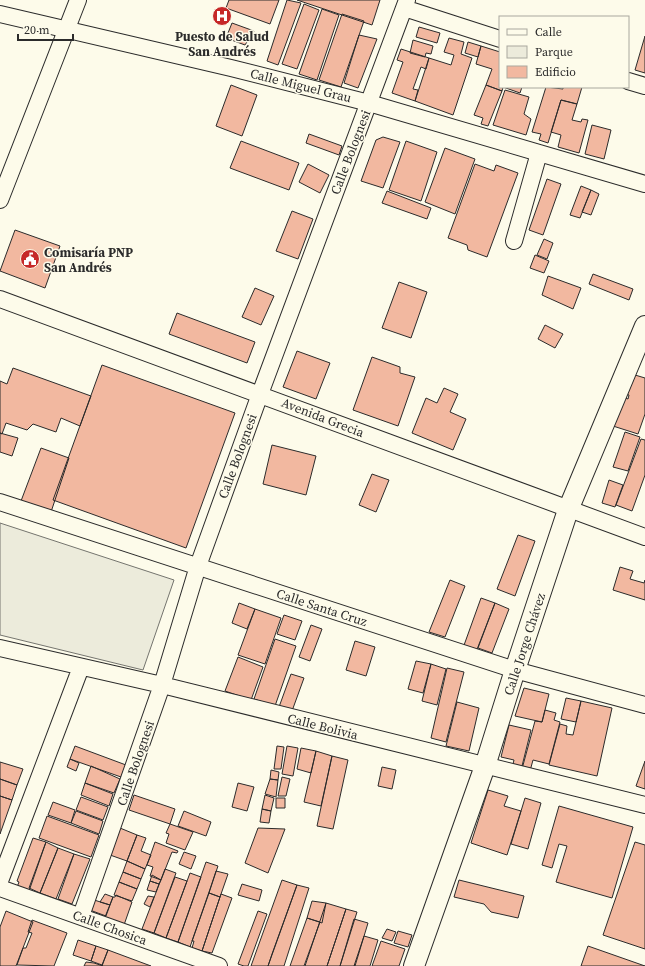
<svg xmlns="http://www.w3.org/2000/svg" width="645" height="966" font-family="'Source Serif 4',serif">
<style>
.green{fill:#ecebdb;stroke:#74746e}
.building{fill:#f2b8a0;stroke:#2b2b2b}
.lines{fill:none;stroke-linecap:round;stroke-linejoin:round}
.minor-casing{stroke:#2b2b2b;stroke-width:18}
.tertiary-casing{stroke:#2b2b2b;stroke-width:22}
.minor{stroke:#fdfbea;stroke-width:16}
.tertiary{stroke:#fdfbea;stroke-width:20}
.labels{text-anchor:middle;stroke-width:3;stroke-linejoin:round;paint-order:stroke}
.poi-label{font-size:13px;font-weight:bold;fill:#2b2b2b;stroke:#fdfbea}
.street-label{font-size:13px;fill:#2b2b2b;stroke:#fdfbea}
</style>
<rect width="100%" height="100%" fill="#fdfbea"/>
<path class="green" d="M0,523l174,57 -31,90 -143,-35z"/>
<path class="building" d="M229,0h50l-9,24 -44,-16z
M287,0l14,3 -23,62 -11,-4z
M297,0h83l-8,25z
M304,4l15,6 -22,59 -15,-5z
M322,9l17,6 -22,65 -18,-6z
M342,14l22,7 -23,66 -22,-7z
M232,23l22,8 -9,14 -19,-7z
M419,27l21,6 -3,10 -21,-6z
M359,35l18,4 -19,49 -14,-5z
M645,36v37l-10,-3z
M449,38l15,4 -3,12 11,4 -19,57 -38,-14 14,-43 22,7 3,-10 -10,-3z
M413,40l20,6 -2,8 -5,-1 -1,4 -15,-4z
M468,42l13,4 -3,11 -13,-4z
M481,46l19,6v35h22l-2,6 -17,-6 -1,4 -16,-6 6,-16 -16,-5z
M401,49l28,9 -3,11 -5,-2 -8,22 5,1 -3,11 -23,-8 11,-31 -6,-2z
M231,85l26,10 -15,41 -26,-10z
M486,85l16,6 -14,35 -7,-2 2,-6 -9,-3z
M546,87l17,2v-2h19l-5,17 -16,-4 -13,43 -9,-3 2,-6 -9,-2z
M505,90l24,7 -5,17 7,5 -5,16 -33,-10z
M561,100l16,4 -5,16 9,2 1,-3 6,1 -9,33 -21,-6 3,-12 -10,-3z
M592,125l19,5 -7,29 -19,-5z
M309,134l33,12 -3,9 -33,-12z
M383,137l17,5 -17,46 -22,-7 15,-41z
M241,141l58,22 -10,27 -59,-22z
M406,141l31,11 -16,49 -32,-11z
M445,148l30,11 -20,55 -30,-12z
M308,164l21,11 -9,18 -21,-11z
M475,164l19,7 2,-6 22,8 -31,84 -19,-7 -1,-5 -19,-7z
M547,179l14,5 -18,51 -14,-5z
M581,186l10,4 -11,28 -10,-3z
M591,190l8,4 -8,21 -9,-3z
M387,191l44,17 -4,11 -45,-16z
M292,211l21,8 -15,40 -22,-8z
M15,230l45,16 -15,42 -45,-17z
M544,239l9,4 -6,16 -10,-4z
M535,255l14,6 -5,12 -14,-5z
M593,274l40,15 -4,11 -40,-16z
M548,276l33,12 -8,21 -31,-14z
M399,282l28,10 -16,46 -29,-10z
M255,288l19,8 -13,29 -19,-8z
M177,313l78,29 -8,21 -78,-29z
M545,325l18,9 -8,14 -17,-9z
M297,351l33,12 -14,36 -33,-12z
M372,357l28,10v6l15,4 -17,49 -45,-16z
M102,365l133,48 -49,135 -133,-48z
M13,368l78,28 -11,30 -19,-8 -5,14 -23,-8 -6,6 -21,-7 -4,11 -2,-1v-52l7,3z
M635,375l10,3v36l-7,20 -25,-8 10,-29 5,2 1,-4 -5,-2 4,-12 4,2z
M444,388l14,6 -8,18 16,7 -13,31 -41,-17 14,-35 11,5z
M625,432l15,5 -12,34 -15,-4z
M0,433l18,5 -6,18 -12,-4z
M641,439l4,1v35l-13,36 -16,-6z
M272,445l44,11 -10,39 -43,-11z
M41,448l28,10 -18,54 -30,-11z
M372,474l17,6 -13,32 -17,-7z
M609,480l14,5 -8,22 -13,-4z
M518,535l17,6 -20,55 -18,-7z
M620,567l13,4 -3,8 14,4 1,-3v20l-32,-10z
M450,580l15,6 -20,51 -16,-5z
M481,598l14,5 -19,49 -13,-4z
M239,603l16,6 -8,20 -15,-6z
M495,603l14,6 -17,44 -14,-5z
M255,609l26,9 -16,46 -27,-9z
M284,615l18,6 -7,19 -18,-6z
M311,625l11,4 -12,32 -11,-4z
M275,639l21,7 -21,60 -21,-7z
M355,641l20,6 -9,29 -20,-6z
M238,657l25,10 -12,33 -26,-9z
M416,661l15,3 -8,29 -15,-4z
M431,664l15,5 -9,36 -15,-4z
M447,668l17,4 -18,70 -15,-4z
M291,674l13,4 -12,33 -13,-4z
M524,688l25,6 -7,28 -27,-6z
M566,698l15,3 -5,21 -15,-3z
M581,701l31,7 -15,68 -48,-11 11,-41 7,2 -1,8 7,1z
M457,702l22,6 -10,43 -23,-5z
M545,710l11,3 -2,7 6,2 -11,42 -16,-4 -3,11 -8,-2 13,-48 7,1z
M509,725l22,5 -10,40 -9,-2 2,-8 -13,-3z
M75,746l51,19 -5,12 -51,-18z
M277,746l7,1 -3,22h-7z
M287,746l11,2 -5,28 -11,-2z
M301,748l15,3 -5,22 -14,-4z
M316,751l16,5 -11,50 -17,-4z
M332,756l16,4 -15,69 -16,-3z
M70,759l9,4 -3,8 -9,-4z
M645,761v28l-9,-3z
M0,762l23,7 -6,16 -17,-6z
M91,766l29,13 -6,14 -29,-10z
M382,767l14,3 -4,19 -14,-3z
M271,770l8,2 -1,8 -8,-1z
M282,777l8,2 -4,17h-8z
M0,779l17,6 -5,15 -12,-4z
M270,779l8,1 -2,17 -11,-3z
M85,783l28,11 -4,12 -28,-11z
M238,783l16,4 -7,24 -15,-4z
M488,790l20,6 -4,10 17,5 -14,44 -36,-12z
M134,795l41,14 -5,15 -41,-14z
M265,795l9,3 -3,13 -9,-2z
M0,796l12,4 -12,34z
M81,797l27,10 -5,13 -27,-10z
M276,798h9v10h-9z
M525,798l16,5 -13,46 -17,-5z
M53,802l22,8 -4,13 -23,-8z
M559,806l74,21 -21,71 -56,-16 11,-36 -8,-2 -7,24 -10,-3z
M262,809l9,2 -2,12 -9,-1z
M76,811l27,10 -4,13 -28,-11z
M184,811l27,11 -5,14 -28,-10z
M47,816l52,19 -8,22 -52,-19z
M170,824l23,8 -8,18 -19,-7 3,-9 -3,-1z
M120,828l17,7 -10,26 -17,-6z
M258,828l27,1 -17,44 -23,-10z
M137,835l9,3 -5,13 10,4 -6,14 -18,-8z
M33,838l13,4 -17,49 -12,-4 2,-5 -2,-1z
M46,842l12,6 -18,45 -11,-5z
M155,842l23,9 -1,2 -5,-1 -11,28 -11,-4 3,-9 -6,-2z
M635,842l10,3v104l-42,-14z
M58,848l16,6 -18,45 -16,-6z
M184,852l12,4 -5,13 -12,-5z
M74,854l16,5 -18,45 -14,-5z
M127,861l18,8 -4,10 -18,-7z
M206,862l12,4 -28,81 -12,-5z
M165,869l11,4 -22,60 -12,-4z
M216,871l12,3 -8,23 -11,-4z
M123,872l18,7 -4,10 -18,-7z
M190,873l11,4 -23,65 -12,-4z
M152,875l9,5 -2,4 -9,-3z
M175,877l12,4 -21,57 -12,-5z
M282,880l15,5 -25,69 -4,12h-17z
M459,880l65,16 -6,22 -27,-6 -7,-8 -30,-7z
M150,881l9,3 -3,8 -9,-2z
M119,882l18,7 -5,12 -18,-6z
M242,884l20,6 -3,11 -21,-6z
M297,885l12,3 -25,78h-16z
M209,893l11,4 -18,54 -10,-3 2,-7h-2z
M105,894l8,3 -3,8 -10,-3z
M221,894l11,4 -20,55 -10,-2z
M116,895l16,7 -8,23 -19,-8 8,-20h2z
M148,896l6,1 -4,10 -6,-3z
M91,899l19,6 -4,11 -19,-7z
M312,901l14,2 -4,20 -15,-5z
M326,903l20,6 -19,57h-22z
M346,909l11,3 -17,54h-13z
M6,911l27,11 -17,44h-16v-39z
M258,911l9,3 -19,52h-4l-6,-2z
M307,918l13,4 -16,44h-14z
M354,919l14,4 -13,43h-15z
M32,920l35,13 -13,33 -37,-1 6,-17h3l6,-15 -4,-1z
M387,929l9,3 -4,9 -10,-3z
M398,931l14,4 -4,12 -14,-4z
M364,936l14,4 -8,26h-16z
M78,940l18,6 -5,15 -18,-6z
M381,941l24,8 -6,17h-27z
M96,946l12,4 -6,15 -11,-4z
M588,946l57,20h-64z
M108,950l43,16h-49z
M86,962l8,1 9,3h-19z"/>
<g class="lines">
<defs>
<path id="minor" d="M404,8l96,31
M0,14l231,54 138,35 276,81
M628,81l17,5
M0,200l78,-200
M514,241l25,-88
M0,299l645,238
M0,502l515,168 130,35
M0,648l162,37 483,120
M0,881l81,-214
M0,888l219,78
M81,916l81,-231 36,-119 62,-172 147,-394"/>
<path id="tertiary" d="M414,966l71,-200 30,-96 53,-160 77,-184"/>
</defs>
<use href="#minor" class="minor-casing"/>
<use href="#tertiary" class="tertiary-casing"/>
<use href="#minor" class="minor"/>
<use href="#tertiary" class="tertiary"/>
</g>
<defs>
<symbol id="hospital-disc" viewBox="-11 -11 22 22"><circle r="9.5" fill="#c62828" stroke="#fdfbea"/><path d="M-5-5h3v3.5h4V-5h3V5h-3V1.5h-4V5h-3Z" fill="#fff"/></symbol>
<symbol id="civic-disc" viewBox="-11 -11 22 22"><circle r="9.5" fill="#c62828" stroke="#fdfbea"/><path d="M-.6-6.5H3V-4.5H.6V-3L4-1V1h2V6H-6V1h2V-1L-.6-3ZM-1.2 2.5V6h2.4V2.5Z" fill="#fff"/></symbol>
</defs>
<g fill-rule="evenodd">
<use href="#hospital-disc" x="211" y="5" width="22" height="22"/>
<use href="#civic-disc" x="19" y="248" width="22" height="22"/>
</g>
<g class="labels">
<g class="poi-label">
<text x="222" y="41">Puesto de Salud<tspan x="222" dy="15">San Andrés</tspan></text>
<text x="44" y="257" text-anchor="start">Comisaría PNP<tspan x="44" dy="15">San Andrés</tspan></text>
</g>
<g class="street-label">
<text transform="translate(301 85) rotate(14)" y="5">Calle Miguel Grau</text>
<text transform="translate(350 152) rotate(-69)" y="5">Calle Bolognesi</text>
<text transform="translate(323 417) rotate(21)" y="5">Avenida Grecia</text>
<text transform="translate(237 456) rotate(-70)" y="5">Calle Bolognesi</text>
<text transform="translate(322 607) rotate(18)" y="5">Calle Santa Cruz</text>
<text transform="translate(524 644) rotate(-72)" y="5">Calle Jorge Chávez</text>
<text transform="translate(323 726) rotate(14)" y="5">Calle Bolivia</text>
<text transform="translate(135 763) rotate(-71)" y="5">Calle Bolognesi</text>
<text transform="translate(110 927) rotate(20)" y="5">Calle Chosica</text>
</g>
</g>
<rect x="499" y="16" width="130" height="72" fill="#fdfbea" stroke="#a9a89e"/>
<rect x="507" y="29" width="20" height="6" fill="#fdfbea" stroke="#a9a89e"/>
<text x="535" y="36" font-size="12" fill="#2b2b2b">Calle</text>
<rect x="507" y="46" width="20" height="12" fill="#ecebdb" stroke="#a9a89e"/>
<text x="535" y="56" font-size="12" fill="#2b2b2b">Parque</text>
<rect x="507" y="66" width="20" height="12" fill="#f2b8a0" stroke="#a9a89e"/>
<text x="535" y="76" font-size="12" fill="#2b2b2b">Edificio</text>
<path d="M18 34v6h55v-6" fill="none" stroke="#2b2b2b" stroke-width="2"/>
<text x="24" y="34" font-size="12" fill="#2b2b2b" stroke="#fdfbea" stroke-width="3" paint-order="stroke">20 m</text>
</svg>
